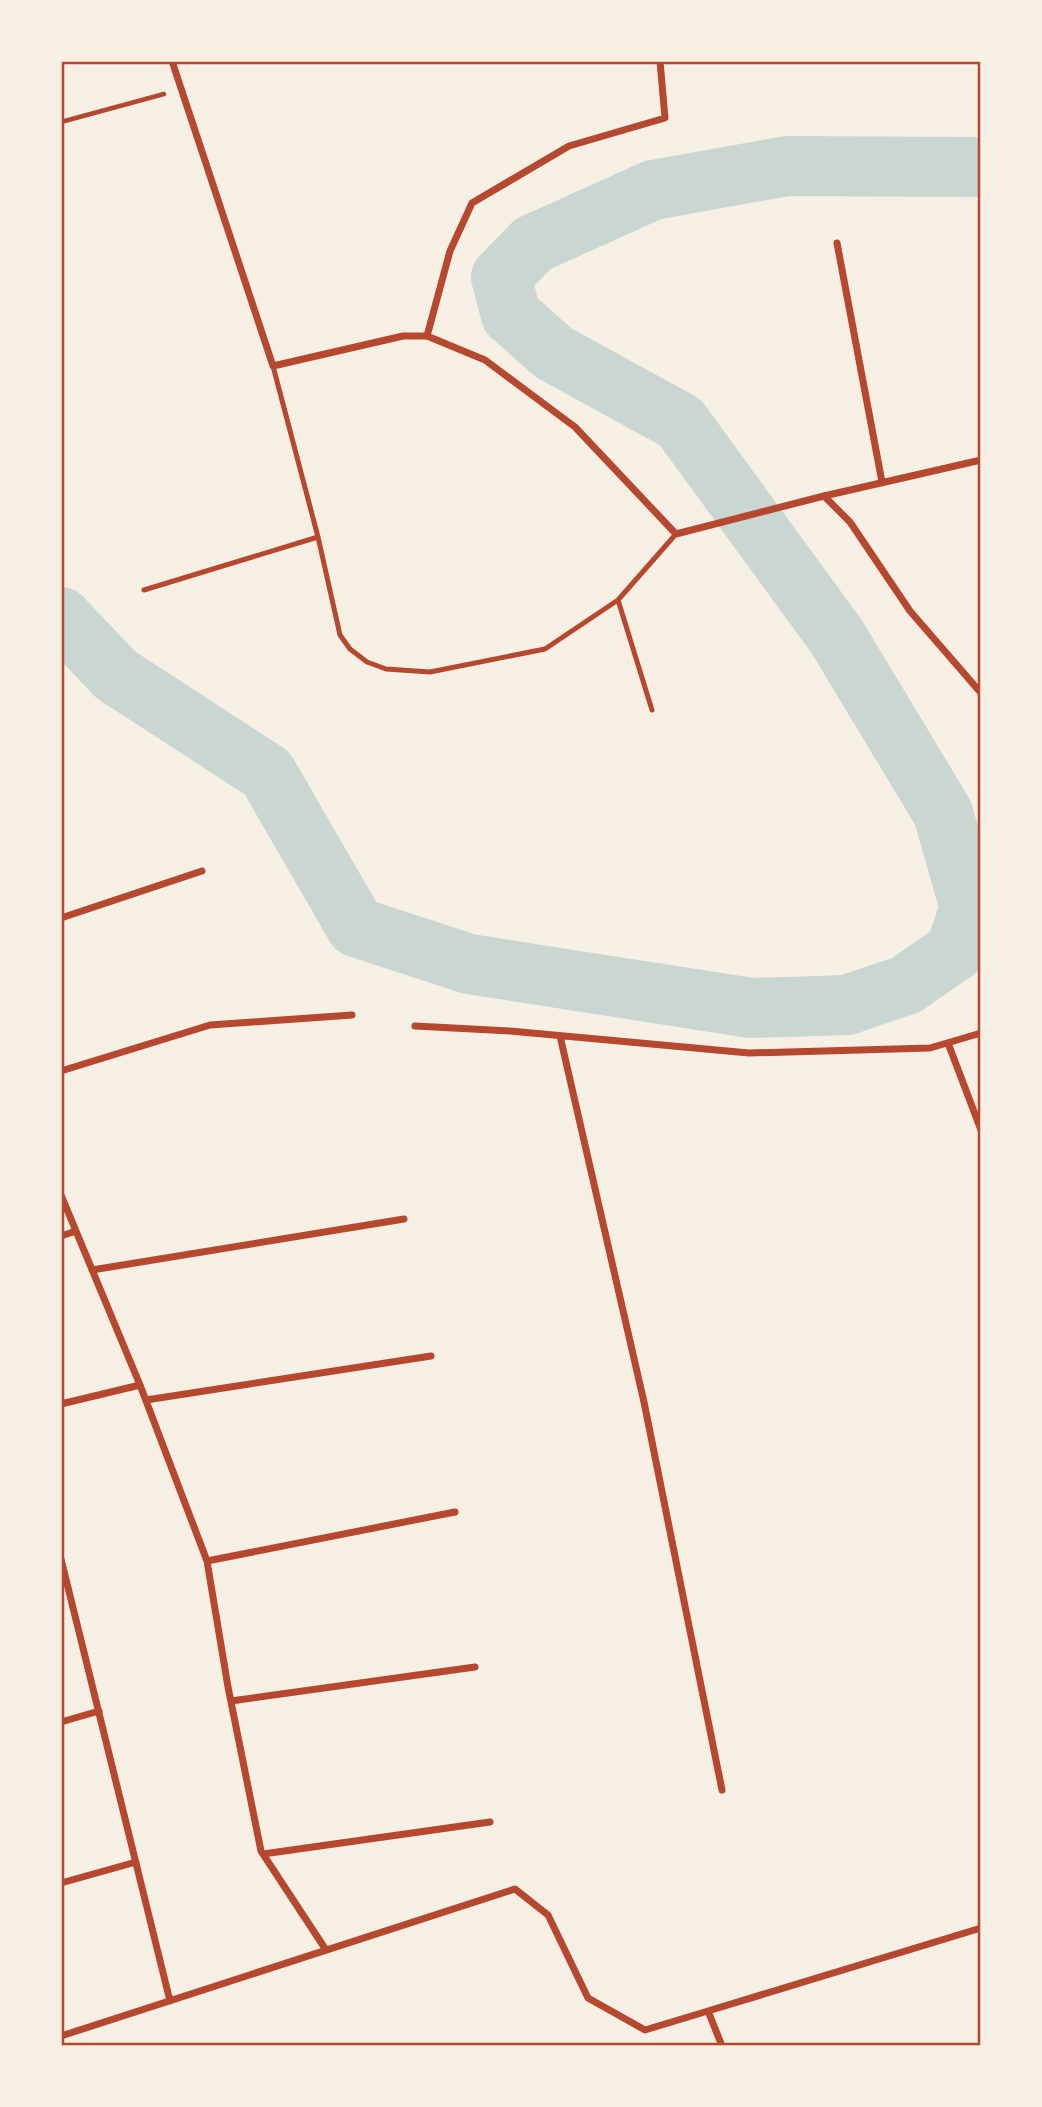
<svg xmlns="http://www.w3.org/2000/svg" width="1042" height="2107" font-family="'Public Sans',sans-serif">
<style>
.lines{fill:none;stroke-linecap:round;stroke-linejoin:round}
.river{stroke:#c9d6d2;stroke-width:60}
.path{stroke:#b5482f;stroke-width:4.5}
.service{stroke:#b5482f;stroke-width:5}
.minor{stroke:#b5482f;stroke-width:7}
.neatline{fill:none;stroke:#b5482f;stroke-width:2.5}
</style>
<rect width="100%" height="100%" fill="#f6efe4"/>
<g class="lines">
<path class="river" d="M61,617l55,58 151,98 89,154 113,37 282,44 96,-3 59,-20 49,-34 15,-43 -27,-95 -106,-176 -157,-215 -126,-69 -43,-38 -10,-38 32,-33 120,-54 134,-24 194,1"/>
<path class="path" d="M61,122l103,-28"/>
<path class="service" d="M273,366l45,171 22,98 10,14 17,13 19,7 44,3 115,-23 73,-49 58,-66
M144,590l174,-53
M618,600l34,110"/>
<path class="minor" d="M172,61l101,305 130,-30h24l58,24 90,67 101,107 148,-38 157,-36
M837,243l45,239
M427,336l23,-85 22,-48 97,-57 96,-28 -5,-57
M824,496l26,26 60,89 71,82
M61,918l141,-47
M415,1026l95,5 239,22 181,-5 51,-15
M560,1036l84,366 78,388
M948,1043l33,87
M61,1071l149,-46 142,-10
M61,1195l79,190
M61,1236l15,-5
M92,1270l312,-51
M146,1400l285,-44
M61,1404l79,-19 67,176 21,126 33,164 65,99
M61,1559l109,442
M207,1561l248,-49
M231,1701l244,-34
M61,1722l38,-11
M263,1854l227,-32
M61,1883l75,-21
M708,2011l273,-83
M61,2036l454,-147 33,26 40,83 57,32 63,-19 14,35"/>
</g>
<rect width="1042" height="2107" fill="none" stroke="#f6efe4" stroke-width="126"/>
<rect x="63" y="63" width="916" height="1981" class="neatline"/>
</svg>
